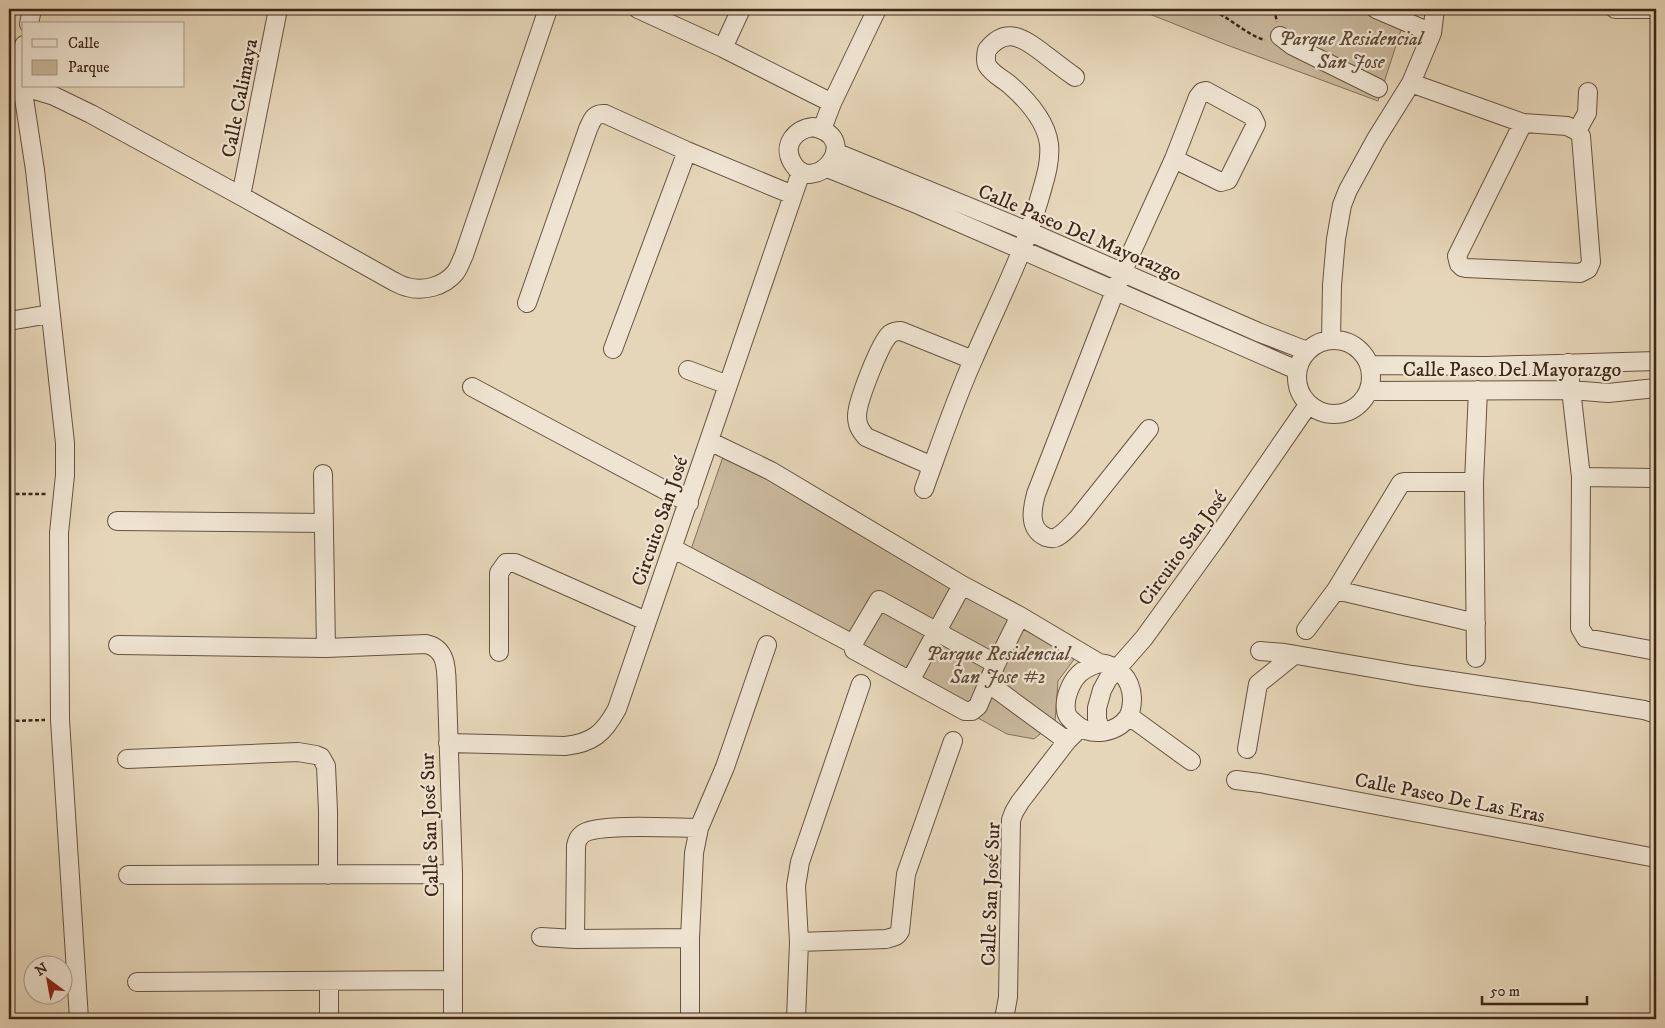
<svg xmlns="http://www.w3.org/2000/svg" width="1665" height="1028" font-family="'IM FELL DW Pica',serif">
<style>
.green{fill:#c9b89d;stroke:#83705a}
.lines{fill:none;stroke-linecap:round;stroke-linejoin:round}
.minor-casing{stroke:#67533f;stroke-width:20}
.path{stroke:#3d2716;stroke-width:2.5;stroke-dasharray:4 2.5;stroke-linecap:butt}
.minor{stroke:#efe4d2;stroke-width:18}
.labels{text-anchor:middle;stroke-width:4.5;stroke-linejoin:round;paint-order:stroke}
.park-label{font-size:20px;font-style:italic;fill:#604b38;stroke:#efe4d2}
.street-label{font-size:20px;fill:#3d2716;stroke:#efe4d2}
</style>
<rect width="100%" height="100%" fill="#e6d6b9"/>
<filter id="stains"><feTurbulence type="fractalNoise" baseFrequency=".004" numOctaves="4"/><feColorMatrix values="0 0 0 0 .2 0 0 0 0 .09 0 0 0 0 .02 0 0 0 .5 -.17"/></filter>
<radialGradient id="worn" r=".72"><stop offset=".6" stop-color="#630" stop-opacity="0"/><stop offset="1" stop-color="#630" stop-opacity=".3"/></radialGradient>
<path class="green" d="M1137,9h215l50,18 -24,74 -151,-56z
M725,451l359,195 -26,35 -3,41 -21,17 -27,-5 -319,-176z"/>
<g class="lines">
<defs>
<path id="minor" d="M638,9l85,39 109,55
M1376,9l56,24
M1615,9h41
M29,24l3,-15
M1280,36l13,10 85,42
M24,45l-4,27 15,98 30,273v32l-6,58 1,187 19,299
M723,48l18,-39
M1411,83l112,40 44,3 10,5 4,5 10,126 -3,7 -8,4 -114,-5 -4,-1 -3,-3 -2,-8 66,-133
M21,86l33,10 37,18 150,82 152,85c4,2 9,5 14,6 17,5 37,-1 48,-14 4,-5 6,-12 9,-18l84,-246
M813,127c53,12 -1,72 -21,35 -10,-18 4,-33 21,-35z
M822,129l10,-26 45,-94
M1577,131l10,-18 1,-21
M835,152l195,80 228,100 49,19
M827,168l92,37 378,165
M241,196l37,-187
M527,303l61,-174c4,-9 6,-16 17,-15l82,37 106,44
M9,321l41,-7
M1297 377a37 37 0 1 1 74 0a37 37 0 1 1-74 0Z
M1331,340l1,-55 4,-46 6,-34 6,-15 28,-51 35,-56 21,-50 3,-24
M613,349l74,-198
M1568,363l13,114 -1,151 6,10 70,13
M1369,365l117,1 170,-5
M688,370l40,15
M472,387l217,116
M1369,391l202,-1 37,3 48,-5
M1149,429l-71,89c-6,6 -13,15 -21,19 -3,2 -8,1 -11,0 -18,-8 -14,-28 -10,-43l86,-221 52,-114 24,-62 4,-5 4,-1 46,25 4,8 -28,56 -7,2 -47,-23
M709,441l62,30 191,114 58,31 79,47
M932,466l-66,-29c-6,-7 -9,-12 -9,-21 0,-14 23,-73 33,-82 4,-3 7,-3 11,-3l72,29
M323,474l3,174
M1581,477l75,1
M924,489c16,-44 31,-89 50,-131 23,-53 49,-103 65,-158 5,-18 12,-37 10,-56 -3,-23 -22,-44 -39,-59 -7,-6 -18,-11 -23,-20 -2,-5 -1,-10 0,-15 20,-26 39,-10 60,6 9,7 18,14 28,21
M117,521l207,2
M672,548l181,96
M1336,590l140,33
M1306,630l30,-40 65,-107 3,-1h70
M118,645l208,3 100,-4c23,5 20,29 21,48l6,182v145
M1260,651l25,2 127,22 156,23 76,12 12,4
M499,652v-79l7,-10h9l131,58
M1476,658l-2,-176 4,-92
M1099,663c19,2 32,15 33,35 0,5 -1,14 -4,19 -11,16 -36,20 -51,8 -5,-4 -11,-9 -11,-15 -2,-12 5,-28 13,-36 5,-5 12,-8 20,-11z
M996,664l-117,-64 -26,44 1,6 111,61h7l6,-5 18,-42 24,-48
M910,681l52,-96
M988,683l79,58
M1129,716l62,45
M1101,732l-4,-13v-11l5,-18 6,-11 36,-41 71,-98 93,-135
M448,743l117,3c28,-3 39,-13 52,-37l184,-537
M1247,749l11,-65 36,-29
M127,759l171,-7 18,3 5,2 5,9 2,45v64
M1236,780l24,3 396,75
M128,875l325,-1
M541,937l34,2 115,-1
M575,939l1,-93c1,-5 2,-9 8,-13 17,-10 92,-5 115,-5
M799,942l87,-3c7,-2 11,-2 14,-8l6,-57 47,-133
M137,982l316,-2
M329,1019v-38
M690,1019v-81l4,-85 5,-25 26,-61 42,-122
M796,1019l3,-77 -3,-56 4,-24 61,-178
M1004,1019l4,-22 3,-177 3,-8 6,-10 47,-61 13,-13"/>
</defs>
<use href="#minor" class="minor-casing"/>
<path class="path" d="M1208,9c20,6 36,25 57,31
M1274,9l3,13
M9,494h39
M9,721l36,-1"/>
<use href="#minor" class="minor"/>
</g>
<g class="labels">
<g class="park-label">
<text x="1351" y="45">Parque Residencial<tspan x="1351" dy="23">San Jose</tspan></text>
<text x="998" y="660">Parque Residencial<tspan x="998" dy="23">San Jose #2</tspan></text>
</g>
<g class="street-label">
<text transform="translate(239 98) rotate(-79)" y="7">Calle Calimaya</text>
<text transform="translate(1080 232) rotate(23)" y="7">Calle Paseo Del Mayorazgo</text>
<text x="1512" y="376">Calle Paseo Del Mayorazgo</text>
<text transform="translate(659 521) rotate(-71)" y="7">Circuito San José</text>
<text transform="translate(1182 548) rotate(-54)" y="7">Circuito San José</text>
<text transform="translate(1450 797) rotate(11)" y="7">Calle Paseo De Las Eras</text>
<text transform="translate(429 825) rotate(-92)" y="7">Calle San José Sur</text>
<text transform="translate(990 894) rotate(-88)" y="7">Calle San José Sur</text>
</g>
</g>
<rect width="1665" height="1028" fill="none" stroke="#e6d6b9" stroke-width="30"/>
<rect x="10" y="10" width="1645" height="1008" fill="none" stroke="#3d2716" stroke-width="2.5"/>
<rect x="15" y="15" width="1635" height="998" fill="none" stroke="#3d2716"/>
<rect x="22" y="22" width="162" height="65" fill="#efe4d2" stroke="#a89887"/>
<rect x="32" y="39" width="25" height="8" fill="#efe4d2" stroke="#a89887"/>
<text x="68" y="48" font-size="15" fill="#3d2716">Calle</text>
<rect x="32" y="60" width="25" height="15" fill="#c9b89d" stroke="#a89887"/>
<text x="68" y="72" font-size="15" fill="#3d2716">Parque</text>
<g transform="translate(48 980) rotate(328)"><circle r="24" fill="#efe4d2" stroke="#a89887"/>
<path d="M0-4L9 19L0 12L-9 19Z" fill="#8f2418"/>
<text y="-8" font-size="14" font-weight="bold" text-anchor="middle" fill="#3d2716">N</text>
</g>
<path d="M1482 996v8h105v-8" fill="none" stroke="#3d2716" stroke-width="2.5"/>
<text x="1490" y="996" font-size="15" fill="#3d2716" stroke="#efe4d2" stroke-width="4" paint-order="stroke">50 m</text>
<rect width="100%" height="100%" filter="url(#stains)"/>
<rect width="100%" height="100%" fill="url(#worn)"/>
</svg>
